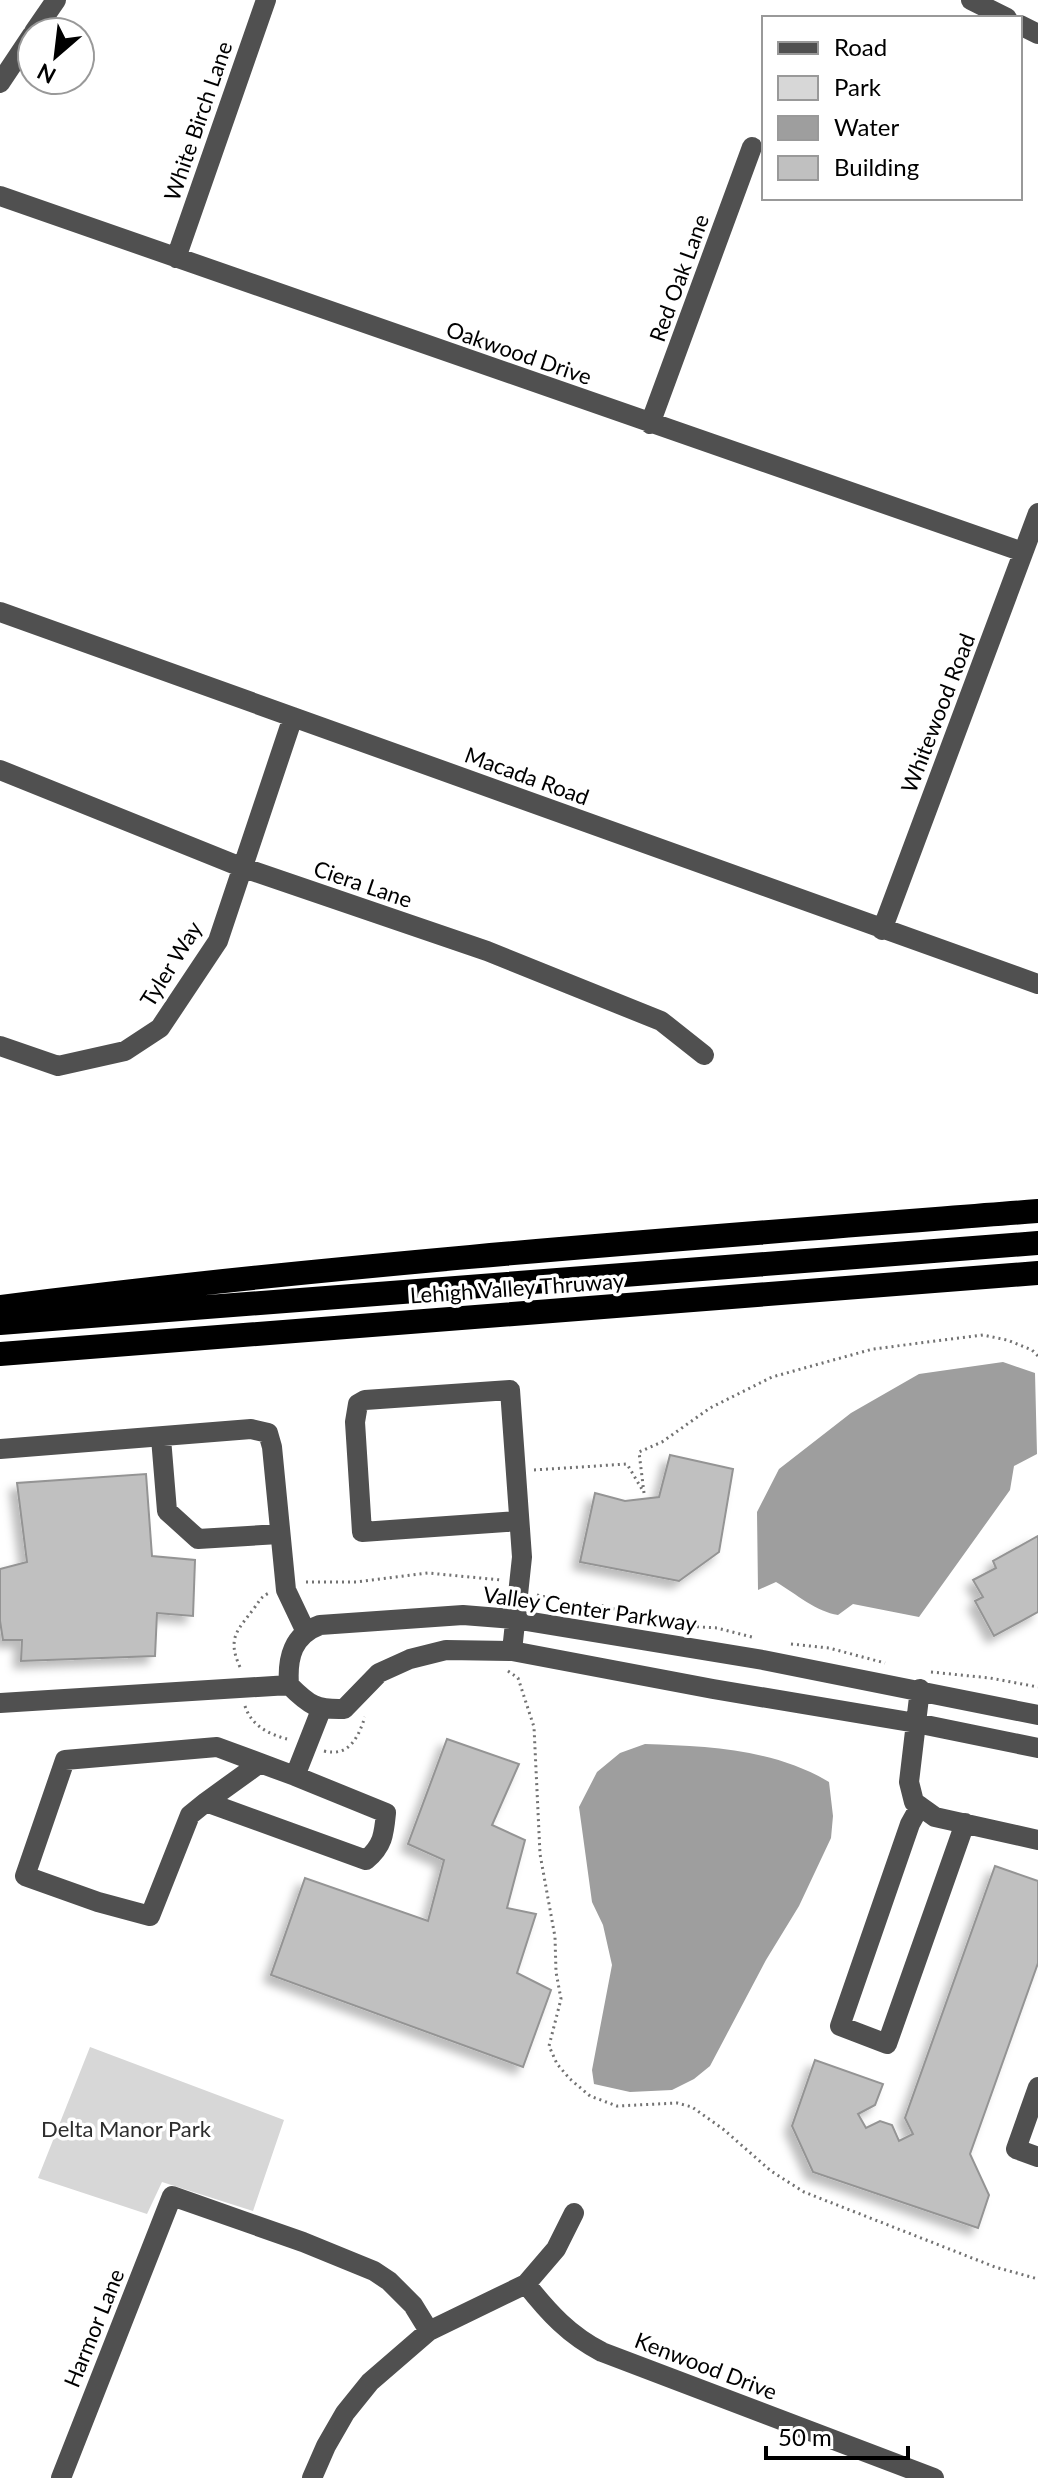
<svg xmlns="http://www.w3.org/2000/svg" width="1038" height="2478" font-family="Lato,sans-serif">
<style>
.green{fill:#d7d7d7}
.water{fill:#9e9e9e}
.building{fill:#c0c0c0;stroke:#949494;stroke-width:2;filter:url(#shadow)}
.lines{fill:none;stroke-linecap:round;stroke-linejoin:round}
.path{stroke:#727272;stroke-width:3;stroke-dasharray:2 4;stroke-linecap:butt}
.minor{stroke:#505050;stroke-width:20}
.highway{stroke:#000;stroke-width:24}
.labels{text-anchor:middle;stroke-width:7;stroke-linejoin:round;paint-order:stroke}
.street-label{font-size:22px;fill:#000;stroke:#fff}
.park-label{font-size:22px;fill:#2e2e2e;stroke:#fff}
</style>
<defs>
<filter id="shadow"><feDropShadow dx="-7" dy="7" stdDeviation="4" flood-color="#0004"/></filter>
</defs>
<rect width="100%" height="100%" fill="#fff"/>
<path class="green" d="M90,2047l194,73 -31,91 -91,-29 -15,32 -109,-36z"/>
<path class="water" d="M1003,1362l32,11 2,81 -23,12 -4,24 -91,127 -66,-13 -15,11c-21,-3 -42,-21 -62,-33l-18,8 -1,-78 22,-43 72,-56 68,-39z
M645,1744c62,2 129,5 184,38l4,34 -2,22 -32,68 -33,54 -56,106 -16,13 -22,11 -42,2 -36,-8 -2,-14 20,-105 -9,-40 -11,-23 -13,-95 18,-35 23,-19z"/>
<path class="building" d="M670,1455l63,14 -14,83 -40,29 -99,-19 15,-69 30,8 34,-4z
M146,1474l6,82 43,4 -2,56 -36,-3 -2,43 -134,5 1,-21h-19l-3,-19v-52l27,-7 -10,-79z
M1038,1536v76l-44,24 -19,-35 8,-4 -10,-17 23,-12 -3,-7z
M447,1739l72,25 -27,61 33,15 -18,68 29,6 -19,59 34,17 -28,77 -252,-92 34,-97 123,43 16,-61 -36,-16z
M995,1866l43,15v82l-68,191 19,41 -11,33 -165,-56 -21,-46 23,-66 68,24 -8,21 -17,9 8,14 14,-7 12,4 7,16 14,-7 -8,-16z"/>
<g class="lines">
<path class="path" d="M534,1470l93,-6 16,27
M644,1493l-5,-41 23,-10 48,-34 62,-31 101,-28 110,-14 24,5 25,10 6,6
M306,1582h50l72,-9 73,7
M537,1595l48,11 15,-1 58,16
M685,1626l32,2 35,9
M791,1644l38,4 56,15
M240,1667c-14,-30 -1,-38 15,-60 5,-7 6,-10 14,-14
M508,1671l10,7 16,49 6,127 15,83 1,35 5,27 -12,47 8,18 13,15 20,17 27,10 60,-3 15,4 31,22 48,42 33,21 191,75 43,12
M931,1672l59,6 48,9
M245,1706c6,19 23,28 42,33
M324,1751c26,6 34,-14 41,-34"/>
<path class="minor" d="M971,0l36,18
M1020,25l18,9
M34,32l22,-32
M0,83l32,-48
M0,196l1023,356
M176,258l90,-258
M650,424l102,-277
M0,612l1038,372
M0,770l241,97 246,84 174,70 43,34
M882,930l156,-417
M0,1046l58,20 67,-15 35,-23 58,-87 75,-224
M161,1438l6,73 31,28 81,-5
M0,1449l251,-20 17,4 4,14 14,143 19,40
M512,1651l10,-94 -12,-167 -145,10 -7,4 -3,18 7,110 157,-11
M920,1689l-11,93 5,20 21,15 103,23
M0,1703l289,-18
M1038,1715l-275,-55 -249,-41 -51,-4 -143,10c-27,10 -33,32 -31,60 20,20 27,25 55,24l35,-36 31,-14 36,-9 66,1 201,38 203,34 122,25
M295,1776l-78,-29 -152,13 -40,116 73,26 52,14 40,-101 16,-13 160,58c17,-14 18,-26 20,-47l-91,-37 26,-66
M206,1802l54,-39
M920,1806l-10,18 -70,202 47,18 78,-221
M1038,2087l-22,62 22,8
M526,2284c23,29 43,51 76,68l332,126
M61,2478l111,-282 131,46 71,29 15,10 24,24 16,26
M312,2478l14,-32 19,-33 25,-31 59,-51 97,-47 30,-35 18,-36"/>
<path class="highway" d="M0,1307c345,-44 691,-69 1038,-96
M0,1323l1038,-80
M0,1354l1038,-81"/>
</g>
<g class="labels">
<g class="street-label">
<text transform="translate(198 121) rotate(-71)" y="8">White Birch Lane</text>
<text transform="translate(679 278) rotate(-70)" y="8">Red Oak Lane</text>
<text transform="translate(519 353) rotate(19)" y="8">Oakwood Drive</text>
<text transform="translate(938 713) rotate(-69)" y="8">Whitewood Road</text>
<text transform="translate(527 776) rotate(20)" y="8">Macada Road</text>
<text transform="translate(363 884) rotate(19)" y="8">Ciera Lane</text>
<text transform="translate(171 964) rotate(-58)" y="8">Tyler Way</text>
<text transform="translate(517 1288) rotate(-4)" y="8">Lehigh Valley Thruway</text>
<text transform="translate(590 1609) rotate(8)" y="8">Valley Center Parkway</text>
<text transform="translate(94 2328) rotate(-68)" y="8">Harmor Lane</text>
<text transform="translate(706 2366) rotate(21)" y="8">Kenwood Drive</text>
</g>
<g class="park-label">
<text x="126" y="2137">Delta Manor Park</text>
</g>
</g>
<rect x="762" y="16" width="260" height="184" fill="#ffffff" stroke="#999999" stroke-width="2"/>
<rect x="778" y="42" width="40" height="12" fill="#505050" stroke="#999999" stroke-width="2"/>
<text x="834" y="56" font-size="24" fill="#000000">Road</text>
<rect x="778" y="76" width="40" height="24" fill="#d7d7d7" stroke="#999999" stroke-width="2"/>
<text x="834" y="96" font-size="24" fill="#000000">Park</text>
<rect x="778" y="116" width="40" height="24" fill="#9e9e9e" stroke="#999999" stroke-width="2"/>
<text x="834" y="136" font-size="24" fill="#000000">Water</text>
<rect x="778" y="156" width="40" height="24" fill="#c0c0c0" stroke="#999999" stroke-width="2"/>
<text x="834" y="176" font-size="24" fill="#000000">Building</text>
<g transform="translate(56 56) rotate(208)"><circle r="38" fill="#ffffff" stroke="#999999" stroke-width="2"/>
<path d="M0-6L14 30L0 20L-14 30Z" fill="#000000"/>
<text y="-12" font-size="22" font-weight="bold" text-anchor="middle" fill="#000000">N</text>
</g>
<path d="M766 2446v12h142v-12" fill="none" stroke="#000000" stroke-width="4"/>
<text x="778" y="2446" font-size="24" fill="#000000" stroke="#ffffff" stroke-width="6" paint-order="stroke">50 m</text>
</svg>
